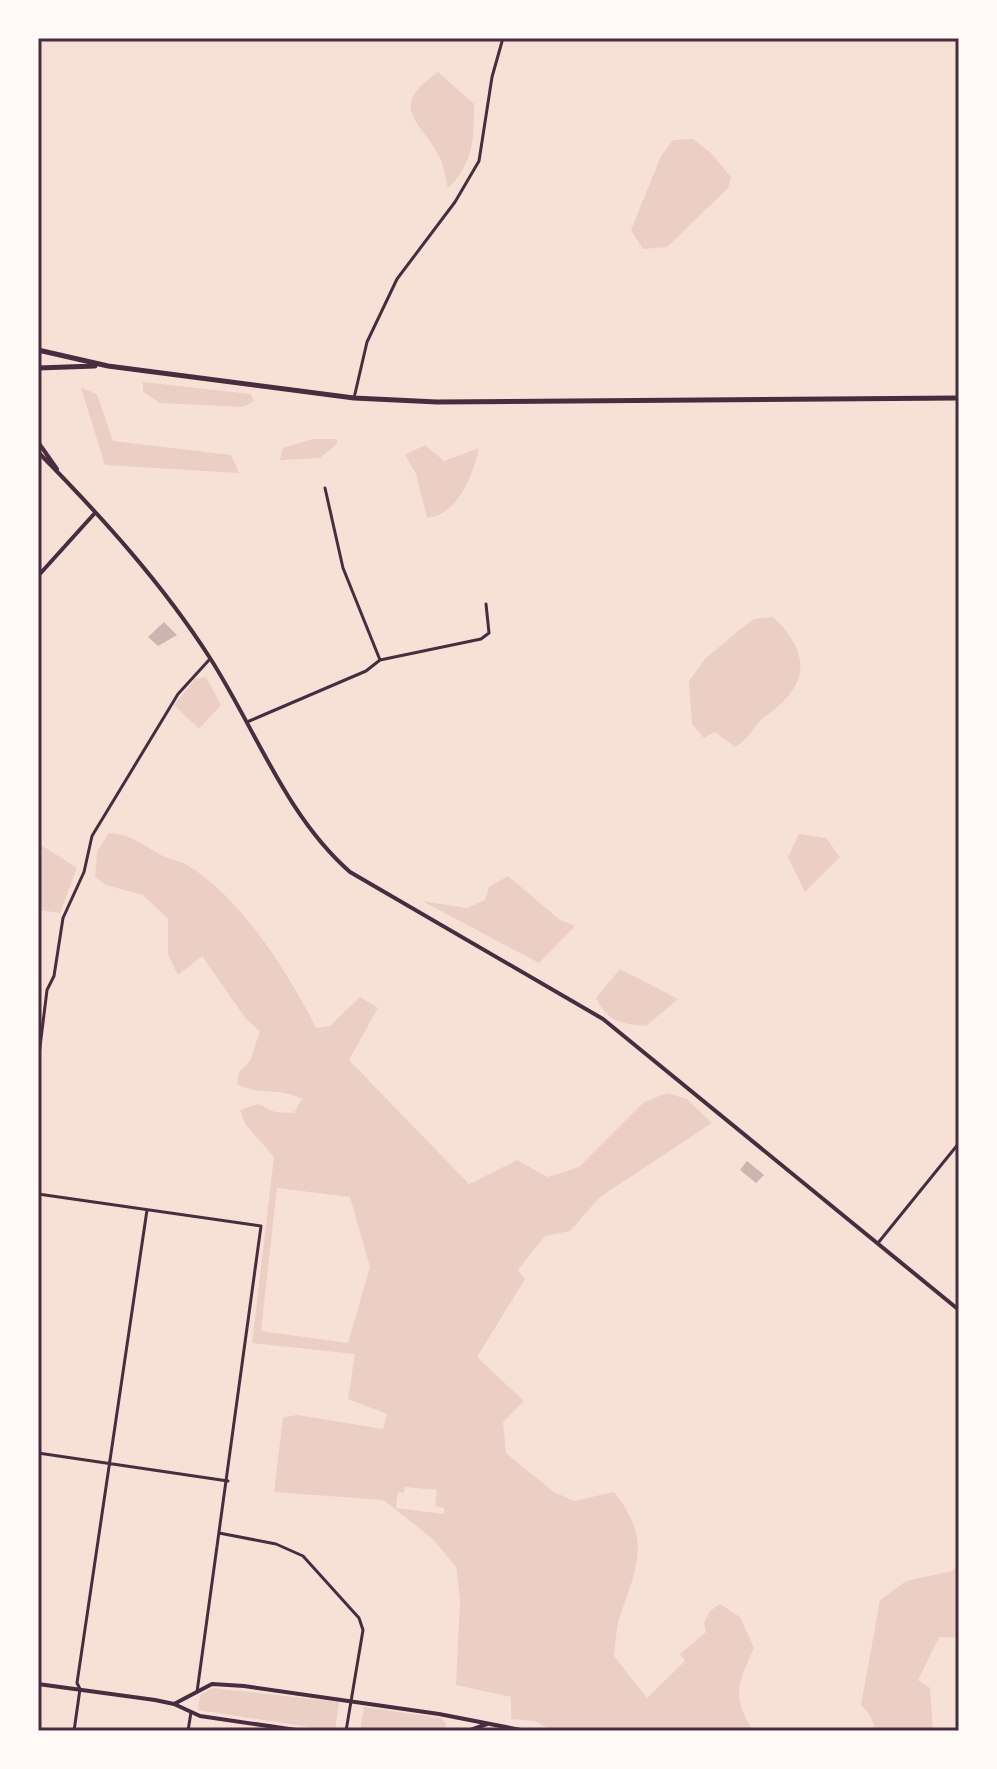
<svg xmlns="http://www.w3.org/2000/svg" width="997" height="1769" font-family="Roboto,sans-serif">
<style>
.green{fill:#ebcfc5;fill-rule:evenodd}
.building{fill:#ccb4b1}
.lines{fill:none;stroke-linecap:round;stroke-linejoin:round}
.minor{stroke:#4a2c40;stroke-width:3}
.tertiary{stroke:#4a2c40;stroke-width:4}
.primary{stroke:#4a2c40;stroke-width:5}
.neatline{fill:none;stroke:#4a2c40;stroke-width:3}
</style>
<rect width="100%" height="100%" fill="#f7e1d7"/>
<path class="green" d="M438,72l36,32c0,33 0,60 -26,84 -3,-10 -4,-23 -9,-32 -20,-37 -52,-48 -1,-84z
M693,139l19,15 19,23 -3,11 -61,59 -24,2 -12,-19 30,-74 12,-16z
M143,382l108,12 3,7 -11,6 -83,-4 -17,-11z
M81,388l16,6 16,47 118,14 8,18 -134,-8z
M313,439h24v5l-17,14 -40,2 3,-12z
M425,445l19,16 35,-13c-6,27 -21,67 -52,70l-11,-44 -11,-19z
M773,617c39,37 36,68 -6,98 -13,9 -17,24 -32,32l-20,-15 -11,6 -12,-14 -3,-43 16,-22 33,-28 16,-12z
M206,677l15,28 -22,24 -25,-24 21,-26z
M109,833c21,1 31,10 50,21 8,5 19,6 28,11 53,31 103,110 129,163l14,-2 30,-29 18,11 -29,52 120,124 48,-24 31,17 31,-10 65,-65 23,-9 20,6 25,24 -112,74 -30,34 -25,5 -27,34 7,9 -48,78 47,44 -21,21 3,31 48,39 20,9 40,-9c36,45 25,71 7,121 -5,13 -5,29 -7,43l33,42 38,-37 -5,-7 26,-22 -2,-9 6,-12 10,-7 20,13 14,31c-16,36 -23,47 -1,83h-200l-18,-10 -24,-2v-22l-55,-12 4,-85 -4,-33 -23,-28 -50,-39 -109,-8 9,-75 15,-2 85,14 4,-15 -39,-15 7,-45 -103,-11 22,-186 -29,-33 -5,-14 18,-6 17,8 19,1 8,-14c-21,-12 -44,-3 -65,-15l2,-12 11,-11 10,-30 -14,-12 -44,-63 -24,19 -10,-20v-36l-25,-24 -37,-10 -11,-8 2,-25zM277,1188l73,9 20,70 -22,76 -87,-12zM405,1487l32,3 -2,16 9,2v6l-48,-6 2,-16 6,1z
M799,834l27,4 14,19 -35,35 -17,-35z
M38,843l39,25 -17,45 -22,-3z
M508,876l52,44 15,6 -36,37 -117,-62 45,7 18,-8 4,-13z
M620,969l58,30 -32,27c-25,-2 -38,-4 -50,-28z
M959,1564v74l-20,-1 -21,43 12,8 3,43h-57l-6,-16 -9,-10 19,-105 26,-19 46,-10z
M213,1688l126,14 -4,29 -137,-21 2,-15z
M364,1707l77,11 5,6 -2,7h-84z"/>
<path class="building" d="M164,622l13,13 -19,11 -10,-9z
M747,1161l17,14 -8,8 -16,-13z"/>
<g class="lines">
<path class="minor" d="M354,398l13,-56 30,-63 58,-77 24,-41 13,-84 11,-39
M325,488l18,80 37,92
M247,722l119,-51 14,-11 101,-21 8,-6 -3,-29
M38,1063l9,-73 7,-14 9,-58 21,-46 8,-36 86,-142 31,-34
M38,1194l223,32 -64,466
M878,1243l81,-100
M38,1453l190,28
M219,1533l57,11 27,12 56,62 4,12 -17,101
M74,1731l6,-42 -3,-6 70,-473
M188,1731l3,-19"/>
<path class="tertiary" d="M38,442l19,27
M38,452c63,64 124,131 172,206 46,72 76,158 140,214l253,147 356,291
M38,576l56,-62
M38,1684l117,16 19,4 26,12 103,15
M174,1704l38,-20 32,2 195,28 87,17
M468,1731l19,-7"/>
<path class="primary" d="M38,350l70,16 246,32 83,4 522,-4
M38,368l57,-2"/>
</g>
<rect width="997" height="1769" fill="none" stroke="#fffaf5" stroke-width="80"/>
<rect x="40" y="40" width="917" height="1689" class="neatline"/>
</svg>
